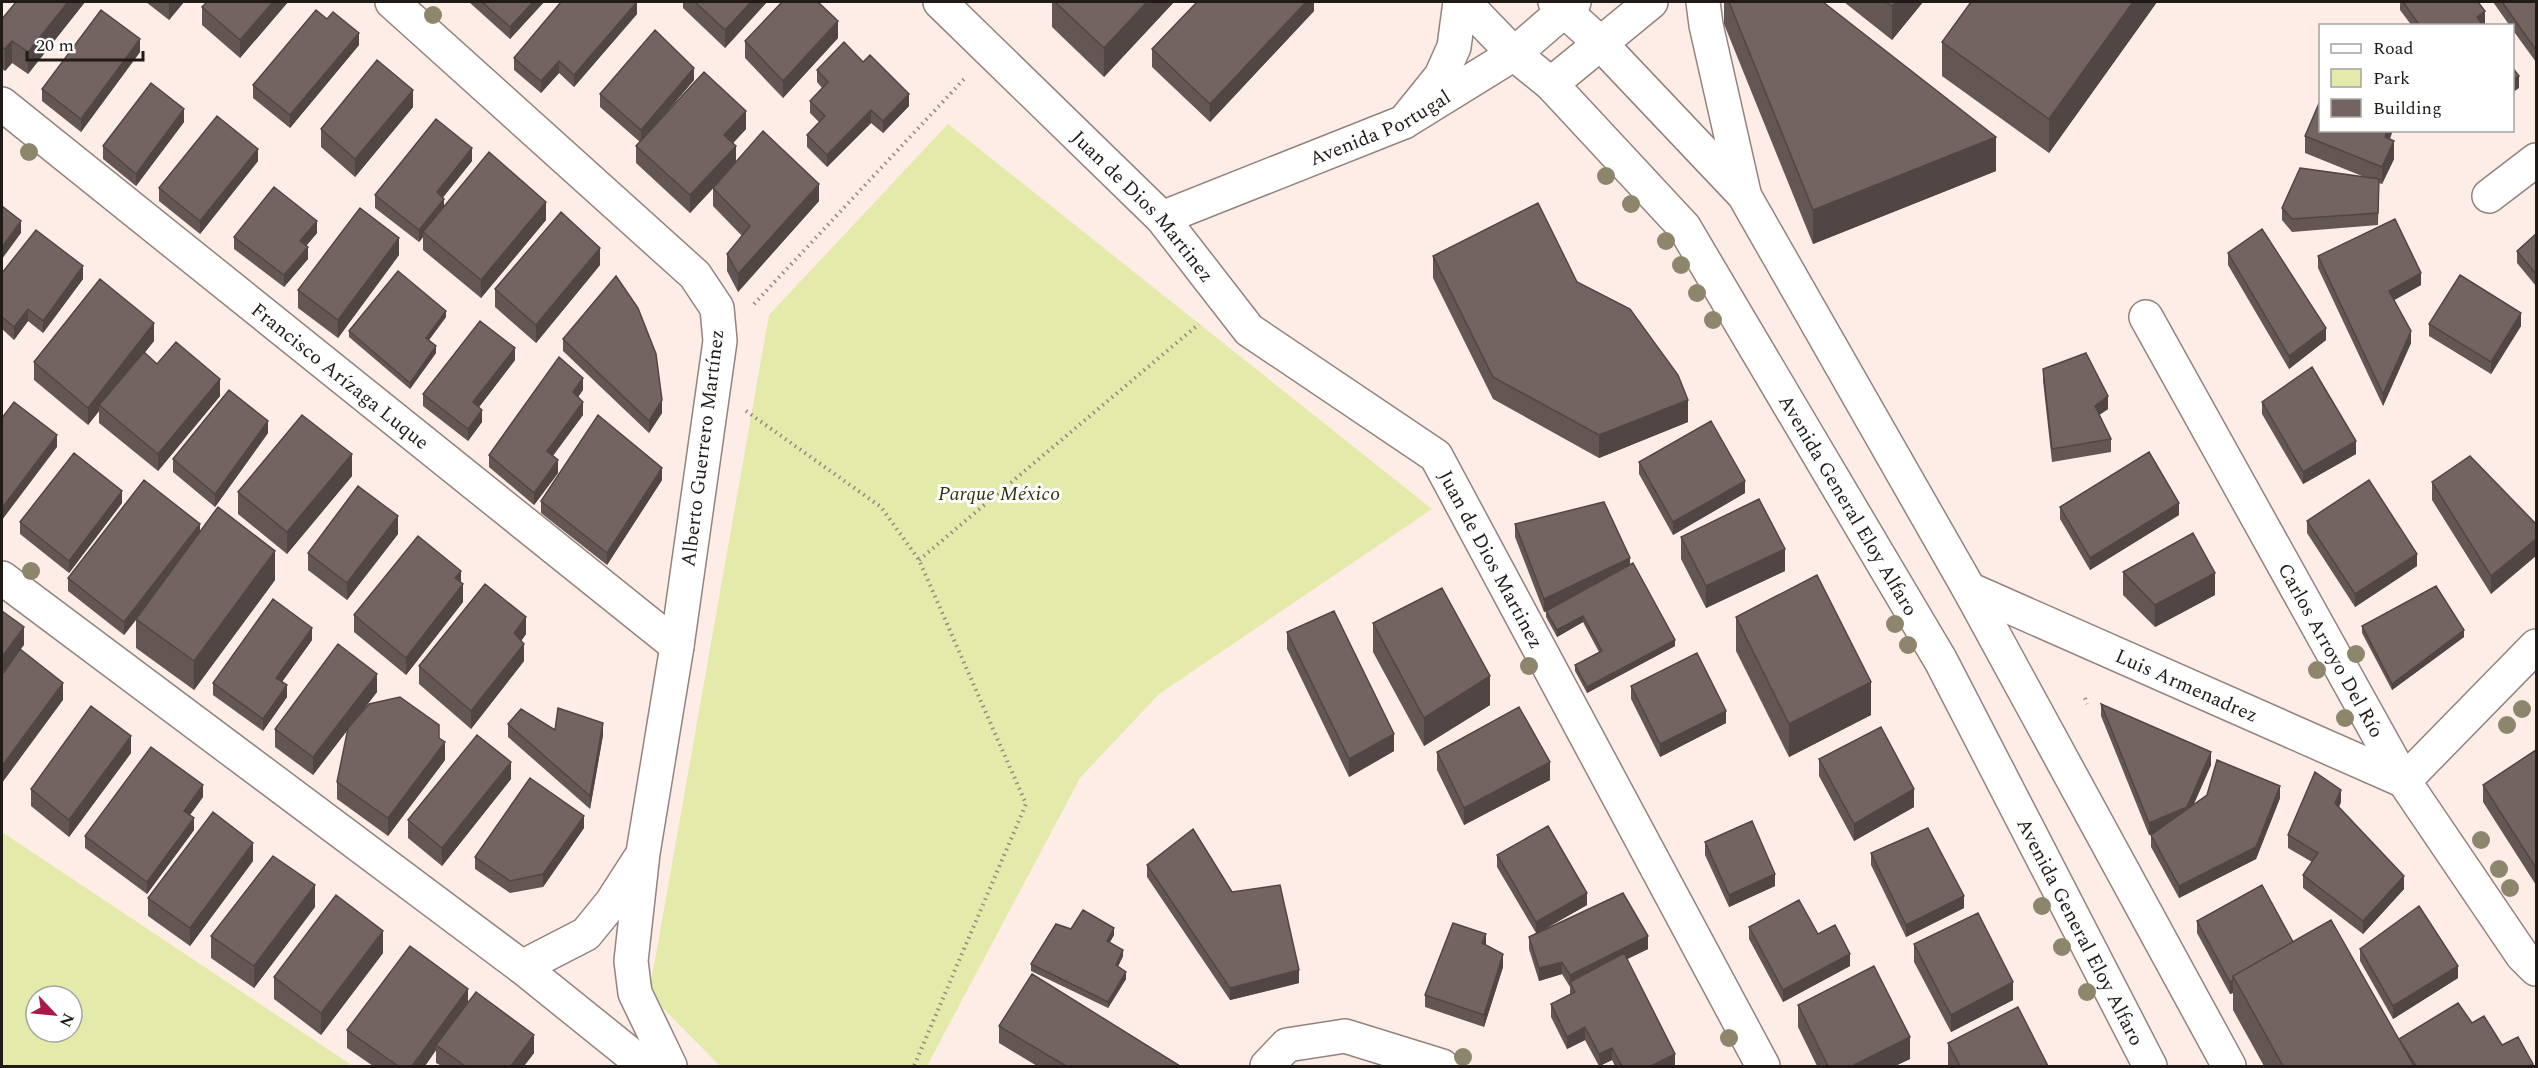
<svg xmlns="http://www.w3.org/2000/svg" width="2538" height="1068" font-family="Spectral,serif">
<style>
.green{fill:#e3eaaa;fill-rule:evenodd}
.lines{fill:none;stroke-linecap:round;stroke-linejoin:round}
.minor-casing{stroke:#93837d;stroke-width:36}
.secondary-casing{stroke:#93837d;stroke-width:36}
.primary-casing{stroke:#93837d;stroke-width:36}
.path{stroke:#938883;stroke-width:4;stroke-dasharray:1.5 4.5;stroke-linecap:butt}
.minor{stroke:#fff;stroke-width:33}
.secondary{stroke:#fff;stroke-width:33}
.primary{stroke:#fff;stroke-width:33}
.tree{fill:#8d866d}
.wall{fill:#645653}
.shaded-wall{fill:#514644}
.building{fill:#746461;stroke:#514644;stroke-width:1.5}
.labels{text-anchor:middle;stroke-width:6;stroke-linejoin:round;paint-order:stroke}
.street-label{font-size:20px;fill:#211b18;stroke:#fff}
.park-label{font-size:20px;font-style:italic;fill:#30320a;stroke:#fff}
</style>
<rect width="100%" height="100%" fill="#feede6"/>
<path class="green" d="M948,124l484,385 -273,185 -79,84 -153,288h-207l-71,-72 120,-679z
M2,832l351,234h-351zM36,996h36v36h-36z"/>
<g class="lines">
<defs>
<g id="minor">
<path d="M392,2l303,273 22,33 3,33 -43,305 -34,207 -12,108 4,32 35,73"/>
<path id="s1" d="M940,2l222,216 87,112 187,126 327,610"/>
<path id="s2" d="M2,104l675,542"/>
<path d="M2489,196l47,-36"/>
<path id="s3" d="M1162,218l242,-96 110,-68"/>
<path id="s4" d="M2146,317l258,464 118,174 14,14"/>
<path d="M2,578l520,389 123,99"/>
<path id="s5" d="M1969,589l435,192"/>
<path d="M2404,781l132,-135"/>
<path d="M522,967l64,-33 26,-32 27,-42"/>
<path d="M1267,1066l20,-21 58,-9 97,30"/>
</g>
<path id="secondary" d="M1514,54l60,-52
M1551,84l100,-82"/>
<g id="primary">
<path id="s6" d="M1464,2l50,52 37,30 133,143 257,434 209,405"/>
<path d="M1555,2l44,40 145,153 225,394 260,477"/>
<path d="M1703,2l3,23 38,168"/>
<path d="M1404,122l37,-46 13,-29 6,-45"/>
</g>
</defs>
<use href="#minor" class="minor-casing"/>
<use href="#secondary" class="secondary-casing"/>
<use href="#primary" class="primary-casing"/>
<path class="path" d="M754,304l212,-227
M746,411l135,96 38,53 107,244 -112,262
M919,560l280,-236
M2085,698l2,6"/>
<use href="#minor" class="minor"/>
<use href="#secondary" class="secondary"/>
<use href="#primary" class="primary"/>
</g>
<g class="tree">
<circle cx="433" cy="15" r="9"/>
<circle cx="29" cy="152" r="9"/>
<circle cx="1606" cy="176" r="9"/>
<circle cx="1631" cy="204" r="9"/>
<circle cx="1666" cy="241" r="9"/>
<circle cx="1681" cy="265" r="9"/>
<circle cx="1697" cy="293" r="9"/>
<circle cx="1713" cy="320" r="9"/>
<circle cx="31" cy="571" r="9"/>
<circle cx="1895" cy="624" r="9"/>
<circle cx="1908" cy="645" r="9"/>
<circle cx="2356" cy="654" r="9"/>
<circle cx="1529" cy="666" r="9"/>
<circle cx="2317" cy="670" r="9"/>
<circle cx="2522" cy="709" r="9"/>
<circle cx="2345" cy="718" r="9"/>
<circle cx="2507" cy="725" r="9"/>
<circle cx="2481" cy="840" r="9"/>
<circle cx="2499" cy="869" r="9"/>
<circle cx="2510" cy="888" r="9"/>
<circle cx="2042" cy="906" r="9"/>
<circle cx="2062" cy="947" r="9"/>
<circle cx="2087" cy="992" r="9"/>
<circle cx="1729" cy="1038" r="9"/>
<circle cx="1463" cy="1057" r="9"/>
</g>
<path class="wall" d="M85,2l-57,72 -16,-11 -7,8 -3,-2v-50z
M146,2h38l-15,18z
M288,2l-48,56 -38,-33v-18z
M469,2h75l-34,37z
M683,2h84l-42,46 -42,-40z
M1052,2h122l-70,75 -52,-50z
M1314,2v9l-104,111 -58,-55v-18z
M1724,2h99l173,169 -183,73 -89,-220z
M1844,2h79l-31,38z
M1971,2h186l-108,151 -107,-77v-34z
M2400,2h78l7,22 -3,1 -70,1 -12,-16z
M2493,2h43v60l-24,-33v-3h-2z
M637,14l-63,73 -15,-14 -18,20 -27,-23v-12z
M327,19l32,26 -69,83 -37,-30v-13z
M838,38l-55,60 -38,-40v-17z
M140,52l-59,80 -39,-31v-12z
M863,62l46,44 -26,27 -12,-10 -44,44 -20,-20v-12l12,-13 -9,-9v-12l12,-13 -5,-6v-12z
M694,80l-31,36 83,13 -13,14 3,19 83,39 -81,91 -11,-21v-17l15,-18 -29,-30v-18l-23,25 -54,-50v-17l4,-4 -40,-35v-13z
M413,107l-58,70 -34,-30v-18z
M184,122l-48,64 -33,-27v-13z
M2305,136l85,3 4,20 -12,25 -3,-1 -1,42 -86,7 -10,-12v-12l80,-32 -57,-23z
M258,161l-58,73 -41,-33v-13z
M472,161l-29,36 1,10 102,13 -65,78 -58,-48v-13l-4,5 -44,-34v-13z
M317,233l-11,13 2,13 -24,28 -50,-38v-12z
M2536,234v52l-19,-23v-12z
M2228,253l98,87 -37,29 -61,-104z
M399,255l-61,83 -40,-30v-18z
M1433,256l144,26 111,140 -89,36 -106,-59 -60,-121z
M2318,256l103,29 -27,15 17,43 -28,63 -65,-138z
M600,265l-64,78 -41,-36v-18z
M2,273l81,6 -40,54 -15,-12 -14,19 -12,-11z
M446,317l-17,23 7,13 -26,36 -61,-52v-6z
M2429,324l92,2 -30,48 -62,-38z
M563,339l99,74 -13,20 -86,-82z
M154,341l-10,12 13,11 63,32 -62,75 -59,-48v-12l-11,14 -54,-45v-18z
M515,360l-36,47 3,15 -14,19 -45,-35v-12z
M2043,369l65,40 -9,6 12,24v13l-59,10 -9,-81z
M583,390l-5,7 5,18 -31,41 6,17 -24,32 -45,-38v-12z
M2262,402l94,52 -53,30 -41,-70z
M268,433l-53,74 -42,-35v-13z
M1639,462l106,31 -72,42 -34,-61z
M352,476l-65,78 -49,-40v-22z
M662,480l-55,85 -66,-52v-12z
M2432,482l104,42 -45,70 -59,-94z
M122,503l-53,70 -49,-39v-12z
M2060,507l119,8 -89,55 -30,-51z
M2307,521l110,45 -62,41 -48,-74z
M1515,524l115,41 45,81 -88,47 -12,-22v-6l24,-13 -16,-30 -26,15 -11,-20v-6l4,-2 -6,3 -29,-75z
M200,531l75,49 -81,110 -58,-42v-28l-12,15 -56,-44v-13z
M398,534l-51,66 -39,-30v-17z
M1681,537l104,34 -79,37 -25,-49z
M2123,572l92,23 -60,32 -32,-32z
M463,602l-57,73 -52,-43v-17z
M1736,617l135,98 -82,42 -53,-106z
M1373,623l117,82 -66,41 -51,-94z
M2362,626l102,11 -72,53 -30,-57z
M1287,632l107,119 -45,26 -62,-128z
M526,634l-5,7 3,20 -53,68 -52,-45v-18z
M312,640l-30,42 5,15 -24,34 -50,-36v-12z
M1631,686l95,37 -66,34 -29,-58z
M377,692l-25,32 87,14 6,22 -57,76 -51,-37v-17l11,-53 -35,46 -38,-28v-18z
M2101,704l110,61 -18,40 87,-7 -24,61 -77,39 -28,-51v-12l2,-2 -4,2 -48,-119z
M508,724l95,11 -13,74 -82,-72z
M2536,750v135l-53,-83v-17z
M1437,752l113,28 -86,45 -27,-55z
M131,753l-62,84 -38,-31v-17z
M1819,759l95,48 -60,34 -35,-65z
M511,779l-69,87 -34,-28v-18z
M203,797l-13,18 4,15 -47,64 -62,-46v-12z
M2341,802l-2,5 65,82 -41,45 -60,-46v-13l9,-13 -24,-14v-13z
M584,828l-41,59 -33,6 -35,-24v-12z
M1705,842l70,44 -46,21 -24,-52z
M1871,853l93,55 -58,29 -35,-72z
M1497,855l90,50 -44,25 105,19 -21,10 48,107h-60l-3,-6 -13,6 -14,-26 -18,9 -16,-32v-13l19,-9v-8l-8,-13 -23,7 -10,-32v-12l7,-4 -39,-66z
M253,861l-63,85 -42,-30v-18z
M1147,865l85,27 67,91 -69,17 -83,-123z
M315,907l-61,81 -43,-30v-22z
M2197,921l96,21 106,98 73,-17 30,22 31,21h-269l-31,-56v-17l-3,1 -33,-61z
M1749,927l69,7 32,32 -67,36 -34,-63z
M1071,929l43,6 -4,7 13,14 -5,10 8,13 -18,29 -77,-37v-7z
M1914,944l99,56 -62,32 -37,-70z
M1486,945l17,22 -19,60 -59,-20v-12z
M2360,949l98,29 -65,41 -33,-58z
M383,953l-62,82 -47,-36v-22z
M468,1003l66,50 -10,13h-82l-6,-3v-13l-11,16h-52l-26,-18v-18z
M1798,1005l112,54 -15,7h-78l-19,-39z
M999,1026l181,40h-143l-38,-23z
M1948,1043l100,23h-100z"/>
<path class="shaded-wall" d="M68,2h17l-57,72v-22z
M169,2h15l-15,18z
M273,2h15l-48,56v-18z
M533,2h11l-34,37v-12z
M637,2v12l-63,73v-12z
M751,2h16l-42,46v-18z
M1147,2h27l-70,75v-29z
M1306,2h8v9l-104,111v-18z
M1896,2h27l-31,38v-34z
M2133,2h24l-108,151v-34z
M2485,11v13l-3,2 -5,-9z
M838,21v17l-55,60v-17z
M359,33v12l-69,83v-13z
M140,39v13l-59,80v-13z
M12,41v22l-7,8v-22z
M559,61v12l-18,20v-12z
M694,68v12l-53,62v-12z
M2519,76v12l-7,5v-13z
M413,90v17l-58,70v-18z
M909,94v12l-26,27v-12z
M184,109v13l-48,64v-12z
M871,110v13l-44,44v-12z
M746,111v18l-22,24v-18z
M2387,130h6l-8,24v-17z
M1996,137v34l-183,73v-34z
M2394,141v18l-12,25v-17z
M736,146v18l-46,49v-18z
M472,148v13l-35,44v-13z
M258,149v12l-58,73v-13z
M819,184v17l-81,91v-18z
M444,199v12l-21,21v5l-4,5v-12z
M546,202v18l-65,78v-18z
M21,221v12l-19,26v-12z
M317,221v12l-17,20v-12z
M399,238v17l-61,83v-18z
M308,247v12l-24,28v-12z
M600,248v17l-64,78v-18z
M83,266v13l-40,54v-12z
M2421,273v12l-32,18v-12z
M28,309v12l-14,19v-13z
M446,311v6l-20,27v-6z
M2521,313v13l-30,48v-12z
M154,323v18l-52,66 -3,-2v6l-11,14v-17z
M2326,328v12l-37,29v-13z
M2411,331v12l-28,63v-12z
M436,346v7l-26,36v-6z
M515,348v12l-42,55v-13z
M583,378v12l-10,14v-12z
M220,379v17l-62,75v-17z
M2108,396v13l-13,9v-12z
M662,400v13l-13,20v-12z
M1688,400v22l-89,36v-23z
M583,402v13l-36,49v-13z
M482,410v12l-14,19v-12z
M268,421v12l-53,74v-13z
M57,435v12l-55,73v-12z
M2356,441v13l-53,30v-12z
M352,454v22l-65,78v-22z
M558,460v13l-24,32v-12z
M662,468v12l-55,85v-12z
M1745,481v12l-72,42v-13z
M122,491v12l-53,70v-12z
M2179,503v12l-89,55v-12z
M398,516v18l-51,66v-17z
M200,524v12l-76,99v-13z
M2536,539v17l-45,38v-18z
M1785,549v22l-79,37v-22z
M275,551v29l-81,110v-29z
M2417,554v12l-62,41v-13z
M1630,558v12l-86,42v-13z
M461,571v16l2,-3v18l-57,73v-17l49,-80z
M2215,573v22l-60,32v-22z
M1583,616v6l-26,15v-7z
M526,617v17l-12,17v-18z
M24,627v18l-22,29v-17z
M312,628v12l-36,50v-12z
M2464,630v7l-72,53v-6z
M1675,640v6l-88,47v-6z
M524,644v17l-53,68v-18z
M377,674v18l-64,83v-18z
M1490,676v29l-66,41v-28z
M1871,682v33l-82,42v-33z
M63,683v17l-61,83v-17z
M287,685v12l-24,34v-12z
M1726,711v12l-66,34v-13z
M603,723v12l-13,74v-13z
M1394,734v17l-45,26v-18z
M131,736v17l-62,84v-17z
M445,742v18l-57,76v-18z
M2211,752v13l-24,55 -38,15v-12z
M511,762v17l-69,87v-18z
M1550,762v18l-86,45v-17z
M203,785v12l-19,26v-12z
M2280,786v12l-24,61 -77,39v-12z
M1914,789v18l-60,34v-17z
M2341,790v12l-6,13v-12z
M584,816v12l-41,59v-13z
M194,818v12l-47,64v-12z
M253,843v18l-63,85v-18z
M1775,874v12l-46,21v-12z
M2404,876v13l-41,45v-13z
M315,885v22l-61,81v-22z
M1587,893v12l-51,29v-12z
M1964,896v12l-58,29v-12z
M1114,928v7l-7,12v-6z
M383,931v22l-62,82v-22z
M1486,934v13l-4,-4z
M1648,936v13l-76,37 -2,-4v5v-12z
M1123,950v6l-7,15v-6z
M1503,954v13l-19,60v-12z
M1850,954v12l-67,36v-12z
M1562,962v12l-23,7v-13z
M2458,966v12l-65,41v-13z
M1299,970v13l-69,17v-12z
M1126,972v7l-18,29v-6z
M2233,980v13l-3,1v-12z
M2013,982v18l-62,32v-17z
M468,989v18l-32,38v5l-11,16h-13z
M1585,1027v13l-18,9v-12z
M534,1035v18l-10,13h-13z
M1910,1037v22l-15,7h-43z
M1612,1048v12l-12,6 -1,-12z
M1675,1054v12h-24z"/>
<path class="building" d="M16,2h52l-40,50 -16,-11 -7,8 -3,-2v-28z
M207,2h66l-33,38 -38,-33z
M482,2h51l-23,25z
M561,2h76l-63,73 -15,-14 -18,20 -27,-23z
M695,2h56l-26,28z
M782,2h36l20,19 -55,60 -38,-40z
M1055,2h92l-43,46z
M1197,2h109l-96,102 -58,-55z
M1729,2h94l173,135 -183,73z
M1886,2h10l-4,4z
M1971,2h162l-84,117 -107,-77z
M2403,2h75l7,9 -8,6 6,9h-63z
M2502,2h34v48z
M101,10l39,29 -59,80 -39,-30z
M316,10l11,9 6,-7 26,21 -69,82 -37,-30z
M655,30l39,38 -53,62 -41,-36z
M844,42l19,20 7,-7 39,39 -26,27 -12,-11 -44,45 -20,-20 18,-19 -15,-15 18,-19 -11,-12z
M377,60l36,30 -58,69 -34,-30z
M2512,67l7,9 -7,4z
M704,72l42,39 -22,24 12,11 -46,49 -54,-49z
M151,83l33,26 -48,65 -33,-28z
M2320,101v29h67l-2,7 9,4 -12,26 -77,-31z
M217,116l41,33 -58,72 -41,-33z
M436,119l36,29 -35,44 7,7 -25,31 -44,-35z
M763,131l56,53 -81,90 -11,-20 23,-28 -37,-38z
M489,152l57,50 -65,78 -58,-48z
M2300,168l79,11 -1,34 -86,6 -10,-11z
M274,187l43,34 -17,20 8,6 -24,28 -50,-38z
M1538,203l39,79 53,27 48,66 10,25 -89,35 -106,-58 -60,-121z
M2,206l19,15 -19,26z
M360,208l39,30 -61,82 -40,-30z
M561,212l39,36 -64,77 -41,-36z
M2395,219l26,54 -32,18 22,40 -28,63 -65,-138z
M2262,229l64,99 -37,28 -61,-103z
M36,230l47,36 -40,55 -15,-12 -14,18 -12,-10v-44z
M2536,234v40l-19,-23z
M398,271l48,40 -20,27 10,8 -26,37 -61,-52z
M2460,275l61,38 -30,49 -62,-38z
M616,276l22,32 18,46 6,46 -13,21 -86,-82z
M100,279l54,44 -66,85 -54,-46z
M480,321l35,27 -42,54 9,8 -14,19 -45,-35z
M176,342l44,37 -62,75 -59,-49 45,-53 13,12z
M2086,353l22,43 -13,10 16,33 -59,10 -9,-80z
M559,357l24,21 -10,14 10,10 -36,49 11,9 -24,33 -45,-38z
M2312,367l44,74 -53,31 -41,-70z
M229,390l39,31 -53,73 -42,-35z
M14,402l43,33 -55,73v-90z
M302,415l50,39 -65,78 -49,-40z
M598,415l64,53 -55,85 -66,-52z
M1711,421l34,60 -72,41 -34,-60z
M2149,452l30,51 -89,55 -30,-51z
M74,453l48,38 -53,70 -49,-39z
M2470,456l66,68v15l-45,37 -59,-94z
M144,480l56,44 -76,98 -56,-44z
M2369,480l48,74 -62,40 -48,-73z
M358,486l40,30 -51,67 -39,-30z
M1759,499l26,50 -79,37 -25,-49z
M1604,502l26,56 -86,41 -29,-75z
M218,507l57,44 -81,110 -58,-42z
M2193,533l22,40 -60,32 -32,-33z
M418,536l43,35 -6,7 8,6 -57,74 -52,-43z
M1633,563l42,77 -88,47 -12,-22 27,-14 -19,-35 -26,14 -11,-19z
M1817,575l54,107 -82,42 -53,-107z
M485,584l41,33 -12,16 10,11 -53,67 -52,-45z
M2436,586l28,44 -72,54 -30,-58z
M1442,588l48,88 -66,42 -51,-95z
M273,599l39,29 -36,50 11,7 -24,34 -50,-36z
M2,611l22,16 -22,30z
M1334,611l60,123 -45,25 -62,-127z
M338,644l39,30 -64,83 -38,-28z
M20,649l43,34 -61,83v-91z
M1697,653l29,58 -66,33 -29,-58z
M400,697l39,28v13l6,4 -57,76 -51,-36 11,-54 21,-24z
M2101,704l110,48 -24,55 -38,16z
M91,706l40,30 -62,84 -38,-31z
M1519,707l31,55 -86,46 -27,-56z
M558,708l45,15 -13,73 -82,-72 13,-15 34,21z
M1881,727l33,62 -60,35 -35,-65z
M477,735l34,27 -69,86 -34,-28z
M151,747l52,38 -19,26 10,7 -47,64 -62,-46z
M2536,750v118l-53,-83z
M2217,760l63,26 -24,61 -77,39 -28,-51 56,-40z
M2315,772l26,18 -6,13 69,73 -41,45 -60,-46 15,-22 -30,-18z
M530,778l54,38 -41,58 -33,7 -35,-24z
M213,812l40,31 -63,85 -42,-30z
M1752,821l23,53 -46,21 -24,-53z
M1548,826l39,67 -51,29 -39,-67z
M1928,828l36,68 -58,29 -35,-72z
M1193,829l39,63 48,-7 19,85 -69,18 -83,-123z
M273,856l42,29 -61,81 -43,-30z
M2262,885l31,57 -60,34v4l-3,2 -33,-61z
M1623,893l25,43 -78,39 -8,-13 -23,6 -10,-31z
M336,895l47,36 -62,82 -47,-36z
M1799,900l19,34 17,-9 15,29 -67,36 -34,-63z
M2419,906l39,60 -65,40 -33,-57z
M1083,910l31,18 -7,13 16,9 -7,15 10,7 -18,30 -77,-38 25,-40 15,5z
M1978,913l35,69 -62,33 -37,-71z
M2331,920l83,146h-131l-50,-90z
M1453,923l33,11 -4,9 21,11 -19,61 -59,-20z
M410,946l58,43 -56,77h-14l-51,-36z
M1624,953l51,101 -24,12h-29l-10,-18 -13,6 -14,-27 -18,10 -16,-33 24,-12 -5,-10z
M1874,966l36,71 -58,29h-24l-30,-61z
M1032,974l148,92h-114l-67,-40z
M476,992l58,43 -23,31h-46l-29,-21z
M2458,1003l14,20 12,-7 18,29 16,-8 15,27 -5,2h-112l-17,-27z
M2018,1007l30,59h-88l-12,-23z"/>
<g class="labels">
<g class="street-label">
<text dy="7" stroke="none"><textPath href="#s3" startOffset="236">Avenida Portugal</textPath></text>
<text dy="7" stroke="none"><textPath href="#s1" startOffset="288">Juan de Dios Martinez</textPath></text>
<text dy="7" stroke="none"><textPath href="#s2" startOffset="434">Francisco Arízaga Luque</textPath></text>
<text transform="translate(702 448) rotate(-83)" y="7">Alberto Guerrero Martínez</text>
<text dy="7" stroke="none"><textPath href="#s6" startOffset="638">Avenida General Eloy Alfaro</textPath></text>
<text dy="7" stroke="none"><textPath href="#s1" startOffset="794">Juan de Dios Martinez</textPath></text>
<text dy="7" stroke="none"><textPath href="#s4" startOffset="381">Carlos Arroyo Del Río</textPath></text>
<text dy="7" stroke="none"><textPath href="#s5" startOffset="238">Luis Armenadrez</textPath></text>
<text dy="7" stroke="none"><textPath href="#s6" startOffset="1124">Avenida General Eloy Alfaro</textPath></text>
</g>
<g class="park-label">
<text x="999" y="500">Parque México</text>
</g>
</g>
<rect width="2538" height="1068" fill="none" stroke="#211b18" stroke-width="6"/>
<rect x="2319" y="24" width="195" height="108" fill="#ffffff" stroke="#a6a4a3" stroke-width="1.5"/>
<rect x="2331" y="44" width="30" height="9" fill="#ffffff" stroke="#a6a4a3" stroke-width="1.5"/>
<text x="2373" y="54" font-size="18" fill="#211b18">Road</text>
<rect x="2331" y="69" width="30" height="18" fill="#e3eaaa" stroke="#a6a4a3" stroke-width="1.5"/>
<text x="2373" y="84" font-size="18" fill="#211b18">Park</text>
<rect x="2331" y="99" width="30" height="18" fill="#746461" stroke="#a6a4a3" stroke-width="1.5"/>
<text x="2373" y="114" font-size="18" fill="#211b18">Building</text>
<g transform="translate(54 1014) rotate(116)"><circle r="28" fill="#ffffff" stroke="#a6a4a3" stroke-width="1.5"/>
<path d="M0-4.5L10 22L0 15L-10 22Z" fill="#ab184a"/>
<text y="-9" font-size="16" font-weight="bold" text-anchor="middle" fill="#211b18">N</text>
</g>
<path d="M27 51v9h116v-9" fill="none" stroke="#211b18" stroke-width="3"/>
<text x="36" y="51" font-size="18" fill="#211b18" stroke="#ffffff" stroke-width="4.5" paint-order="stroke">20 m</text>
</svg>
